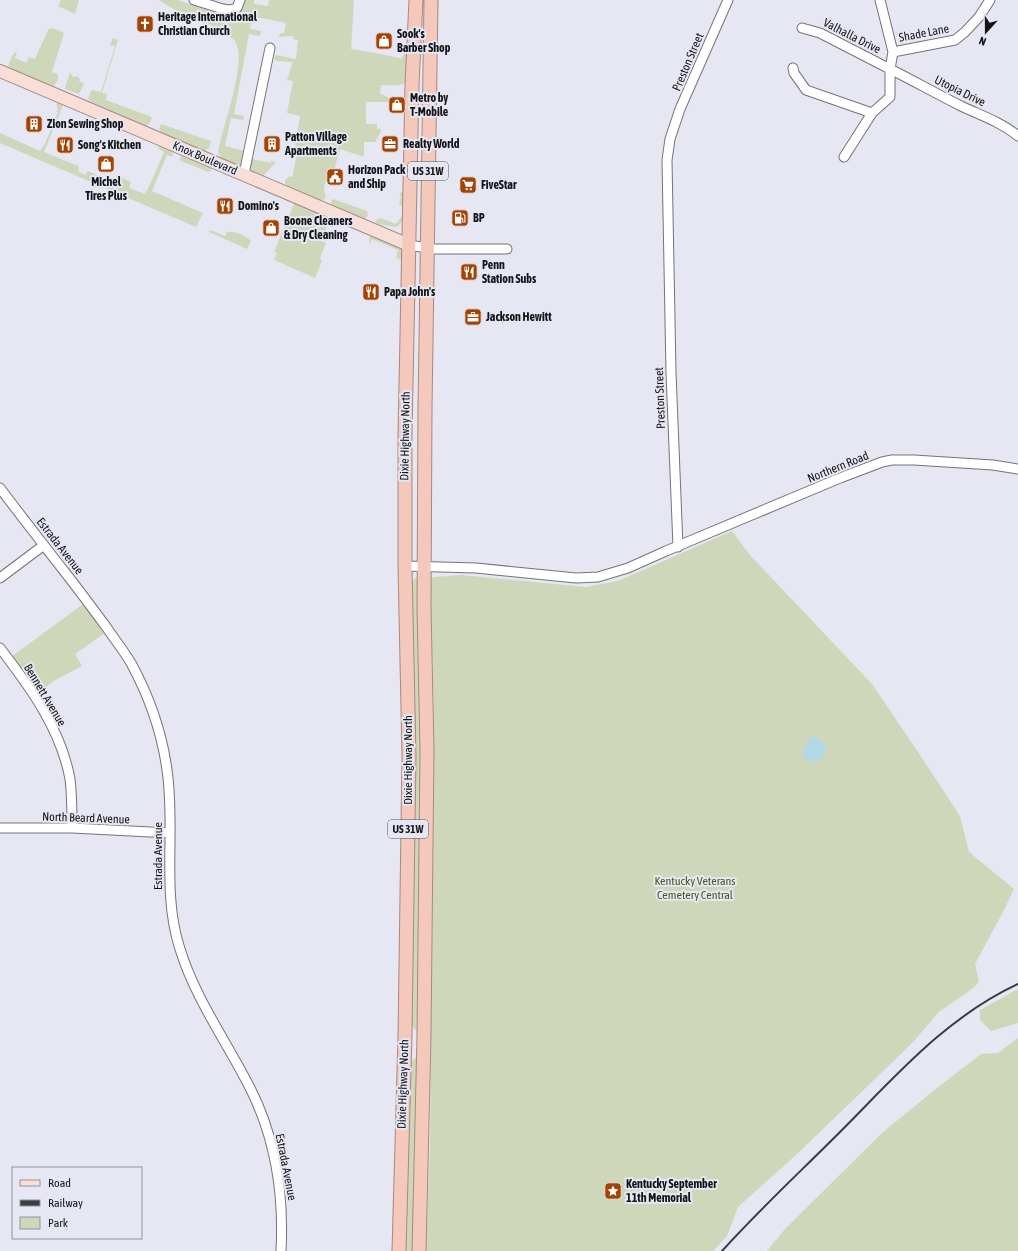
<svg xmlns="http://www.w3.org/2000/svg" width="1018" height="1251" font-family="'Asap Condensed',sans-serif">
<style>
.green{fill:#cfd7bb}
.water{fill:#b2d7e5}
.lines{fill:none;stroke-linecap:round;stroke-linejoin:round}
.minor-casing{stroke:#72737d;stroke-width:11}
.major-casing{stroke:#a68982;stroke-width:14}
.highway-casing{stroke:#a68982;stroke-width:15}
.minor{stroke:#fff;stroke-width:9}
.major{stroke:#f8ded6;stroke-width:12}
.highway{stroke:#f4c8bb;stroke-width:13}
.rail{stroke:#3b3c41;stroke-width:2}
.labels{text-anchor:middle;stroke-width:4;stroke-linejoin:round;paint-order:stroke}
.shield{fill:#e6e7f2;stroke:#535459;stroke-width:1}
.shield-label{font-size:11px;font-weight:bold;fill:#141518}
.poi-label{font-size:12px;font-weight:bold;fill:#141518;stroke:#e6e7f2;text-anchor:start}
.street-label{font-size:12px;fill:#141518;stroke:#e6e7f2}
.park-label{font-size:12px;fill:#4b5624;stroke:#e6e7f2}
</style>
<rect width="100%" height="100%" fill="#e6e7f2"/>
<path class="green" d="M61,0h18l-4,14 -17,-8z
M159,0h19l52,18 12,-7 -2,-2 3,-9h11v4l14,2 1,-6h85l-3,49c17,3 34,5 51,10l3,-9h5l-2,31c-7,6 -17,4 -27,4l-1,9c6,1 9,5 15,5v3h-29v22h11v5h4v3l-4,6 -1,4h-12v15l-24,-8 -8,29 -7,4 -1,8 2,7 -4,4 -35,-15 -2,-3v-3l5,-4 3,1v-3l3,-16 -1,-11 5,-31 -13,-3 6,-32 -6,-1 6,-18 -17,-1 -2,-3 2,-3 20,4 2,-19 -5,-1v-3l-14,1 1,-4h4l2,-10 -34,-7 -2,13 11,2 -1,5 -11,-2 -15,80 10,2 -1,4 -12,-2 -6,28 20,5 -3,13 -3,1 -18,-7 -3,-6c3,-22 34,-100 14,-114 -16,-13 -36,-19 -54,-27 -7,-3 -13,-7 -19,-11z
M50,28l5,1 9,4 -12,39 6,2c1,5 -1,9 -5,12l-42,-17 -3,-3 4,-10 3,-4h2l-2,6 11,5 3,-6 6,2 13,-29z
M113,38l5,2 -16,53 5,1 -1,6 46,17 -2,6 -3,3 -56,-24 -3,-3 3,-8 2,-1 8,2 14,-46 -5,-1z
M70,72l3,5 4,-1 3,3 -1,2 5,3 -5,10 -14,-5v-1z
M60,101l4,2 -20,49 32,13 2,-1 1,8 6,3 3,-4 27,12 3,-7 13,6 -2,6 16,6 3,-5 16,-37 -6,-4 1,-3 15,6 -2,6 -5,-2 -15,36 51,22 -7,14 -196,-84v-10l40,18 3,-5h1l14,-34h-2l2,-3 -2,-5z
M161,124l50,17 -2,7 -5,3 -43,-19 -2,-3z
M182,154l29,12v5l-3,1 -29,-12z
M252,159l19,4v-2l5,1 -13,14 -12,-6 -1,-2z
M403,187h3l-3,33 -4,5 -3,2 -19,-3 -2,-3 2,-2 4,-1 15,6 6,-8v-10l-3,-2 2,-8 -2,-1 2,-3h2z
M333,199l34,12 1,4 -3,4 -2,-1 -30,-12 -2,-2v-3z
M296,202l33,15 1,2 -9,22 5,2 -6,15 2,3 -7,17 -41,-18 3,-7 -3,-1 20,-48z
M210,230l15,6 2,-4c8,-1 18,3 24,9l-4,8 -38,-17z
M371,235l29,12 4,5 -1,8 -7,-2 2,-8 -26,-11 -3,5v-5z
M732,531l17,23 123,130 48,71 40,61 9,36 45,37 -10,21 -29,54 4,18 -7,7 -33,23 -25,29 -13,13 -104,100 -59,53 -11,29 -14,15h-287l4,-111 4,-365v-60l-4,-133 3,-5 28,-2 125,12 32,-6z
M415,578h4l4,128 -5,324h-2l-3,-3 -1,-4 2,-142 -2,-47 -2,-250z
M83,604l22,29 -30,21 7,12 -30,16 -13,11 -28,-36z
M1018,989v34l-27,8 -11,-11v-10z
M1018,1038v213h-251l18,-22 98,-97 54,-44 44,-34 17,-1z
M417,1056l1,1 -3,194h-10l3,-186z"/>
<path class="water" d="M812,736l6,2 7,7c1,8 -1,12 -7,17l-14,-3c-2,-9 3,-16 8,-23z"/>
<g class="lines">
<defs>
<path id="minor" d="M194,0l29,9 6,1 8,-2 3,-8
M880,0l13,52 -3,17c24,12 47,25 71,37 19,9 40,16 57,30
M893,52l62,-12 10,-8 14,-15 11,-17
M793,68l1,5 12,17 66,23 18,-16v-28l-70,-36 -18,-5
M844,157l28,-44
M244,174l26,-126
M409,245l25,4h73
M0,488c21,28 43,56 64,83 15,19 29,38 43,57 8,12 17,23 24,35 18,33 31,70 36,107 9,60 -6,121 13,179 15,49 45,90 68,135 27,51 36,110 33,167
M678,547l-7,-174 -4,-213 3,-21 10,-30 48,-109
M405,566l71,2 100,10 22,-1 30,-9 38,-17 174,-73 42,-16 10,-2h22l79,5 25,4
M0,578l44,-33
M0,648c30,39 61,81 70,131 2,16 2,32 2,49
M0,828h72l98,5"/>
<path id="major" d="M0,71l409,174"/>
<path id="highway" d="M399,1251l6,-215 4,-280 -4,-190v-131l7,-350 4,-85
M419,1251l5,-215 3,-286 -3,-142 1,-199 6,-409"/>
</defs>
<use href="#minor" class="minor-casing"/>
<use href="#major" class="major-casing"/>
<use href="#highway" class="highway-casing"/>
<use href="#minor" class="minor"/>
<use href="#major" class="major"/>
<use href="#highway" class="highway"/>
<path class="rail" d="M722,1251c37,-41 78,-79 117,-118 56,-56 106,-115 179,-149"/>
</g>
<defs>
<symbol id="church-square" viewBox="-11 -11 22 22"><rect x="-9" y="-9" width="18" height="18" rx="4" fill="#a54304" stroke="#e6e7f2"/><path d="M-1.2-6h2.4v3.5h3.3v2.4h-3.3V6h-2.4V-.1h-3.3v-2.4h3.3Z" fill="#fff"/></symbol>
<symbol id="shop-square" viewBox="-11 -11 22 22"><rect x="-9" y="-9" width="18" height="18" rx="4" fill="#a54304" stroke="#e6e7f2"/><path d="M-5-2.5h2.3a2.7 3.5 0 0 1 5.4 0H5L5.5 6h-11ZM-1.5-2.5h3a1.5 2.3 0 0 0-3 0Z" fill="#fff"/></symbol>
<symbol id="building-square" viewBox="-11 -11 22 22"><rect x="-9" y="-9" width="18" height="18" rx="4" fill="#a54304" stroke="#e6e7f2"/><path d="M-4-6H4V6H1V3H-1V6H-4ZM-2.5-4.3h1.7v1.8h-1.7ZM.8-4.3h1.7v1.8H.8ZM-2.5-1h1.7V.8h-1.7ZM.8-1h1.7V.8H.8Z" fill="#fff"/></symbol>
<symbol id="office-square" viewBox="-11 -11 22 22"><rect x="-9" y="-9" width="18" height="18" rx="4" fill="#a54304" stroke="#e6e7f2"/><path d="M-6-3h4V-5.5h4V-3h4V5H-6ZM-1-4.5V-3h2v-1.5ZM-6 0V1H6V0Z" fill="#fff"/></symbol>
<symbol id="restaurant-square" viewBox="-11 -11 22 22"><rect x="-9" y="-9" width="18" height="18" rx="4" fill="#a54304" stroke="#e6e7f2"/><path d="M-5-6h1v4h1v-4h1v4h1v-4h1v5L-1.5 .5V6h-2V.5L-5-1ZM5-6V6H3V1.5H1.5Q1.5-4 5-6Z" fill="#fff"/></symbol>
<symbol id="civic-square" viewBox="-11 -11 22 22"><rect x="-9" y="-9" width="18" height="18" rx="4" fill="#a54304" stroke="#e6e7f2"/><path d="M-.6-6.5H3V-4.5H.6V-3L4-1V1h2V6H-6V1h2V-1L-.6-3ZM-1.2 2.5V6h2.4V2.5Z" fill="#fff"/></symbol>
<symbol id="supermarket-square" viewBox="-11 -11 22 22"><rect x="-9" y="-9" width="18" height="18" rx="4" fill="#a54304" stroke="#e6e7f2"/><path d="M-6-5.5h2.5l.6 2H6L4.5 2H-2.5L-4.4-4H-6ZM-1.5 3.2a1.3 1.3 0 1 0 .1 0ZM3 3.2a1.3 1.3 0 1 0 .1 0Z" fill="#fff"/></symbol>
<symbol id="fuel-square" viewBox="-11 -11 22 22"><rect x="-9" y="-9" width="18" height="18" rx="4" fill="#a54304" stroke="#e6e7f2"/><path d="M-5.5-6h7V0h2V4h1.3V-2.5L3-4.5l.8-.8L6-3V5H2.5V1h-1V6h-7ZM-4.2-4.7v3.2H.2V-4.7Z" fill="#fff"/></symbol>
<symbol id="sight-square" viewBox="-11 -11 22 22"><rect x="-9" y="-9" width="18" height="18" rx="4" fill="#a54304" stroke="#e6e7f2"/><path d="M0-6L1.8-2.2L6-1.7L2.9 1.2L3.7 5.4L0 3.3L-3.7 5.4L-2.9 1.2L-6-1.7L-1.8-2.2Z" fill="#fff"/></symbol>
</defs>
<g fill-rule="evenodd">
<use href="#church-square" x="135" y="14" width="20" height="20"/>
<use href="#shop-square" x="374" y="31" width="20" height="20"/>
<use href="#shop-square" x="387" y="95" width="20" height="20"/>
<use href="#building-square" x="24" y="114" width="20" height="20"/>
<use href="#building-square" x="262" y="134" width="20" height="20"/>
<use href="#office-square" x="380" y="134" width="20" height="20"/>
<use href="#restaurant-square" x="55" y="135" width="20" height="20"/>
<use href="#shop-square" x="96" y="154" width="20" height="20"/>
<use href="#civic-square" x="325" y="167" width="20" height="20"/>
<use href="#supermarket-square" x="458" y="175" width="20" height="20"/>
<use href="#restaurant-square" x="215" y="196" width="20" height="20"/>
<use href="#fuel-square" x="450" y="208" width="20" height="20"/>
<use href="#shop-square" x="261" y="218" width="20" height="20"/>
<use href="#restaurant-square" x="459" y="262" width="20" height="20"/>
<use href="#restaurant-square" x="361" y="282" width="20" height="20"/>
<use href="#office-square" x="463" y="307" width="20" height="20"/>
<use href="#sight-square" x="603" y="1181" width="20" height="20"/>
</g>
<g class="labels">
<g class="shield">
<rect x="408" y="162" width="40" height="18" rx="3"/>
<rect x="388" y="820" width="40" height="18" rx="3"/>
</g>
<g class="shield-label">
<text x="428" y="175">US 31W</text>
<text x="408" y="833">US 31W</text>
</g>
<g class="poi-label">
<text x="158" y="21">Heritage International<tspan x="158" dy="14">Christian Church</tspan></text>
<text x="397" y="38">Sook's<tspan x="397" dy="14">Barber Shop</tspan></text>
<text x="410" y="102">Metro by<tspan x="410" dy="14">T-Mobile</tspan></text>
<text x="47" y="128">Zion Sewing Shop</text>
<text x="285" y="141">Patton Village<tspan x="285" dy="14">Apartments</tspan></text>
<text x="403" y="148">Realty World</text>
<text x="78" y="149">Song's Kitchen</text>
<text x="348" y="174">Horizon Pack<tspan x="348" dy="14">and Ship</tspan></text>
<text x="106" y="186" text-anchor="middle">Michel<tspan x="106" dy="14">Tires Plus</tspan></text>
<text x="481" y="189">FiveStar</text>
<text x="238" y="210">Domino's</text>
<text x="473" y="222">BP</text>
<text x="284" y="225">Boone Cleaners<tspan x="284" dy="14">&amp; Dry Cleaning</tspan></text>
<text x="482" y="269">Penn<tspan x="482" dy="14">Station Subs</tspan></text>
<text x="384" y="296">Papa John's</text>
<text x="486" y="321">Jackson Hewitt</text>
<text x="626" y="1188">Kentucky September<tspan x="626" dy="14">11th Memorial</tspan></text>
</g>
<g class="street-label">
<text transform="translate(924 33) rotate(-11)" y="4">Shade Lane</text>
<text transform="translate(852 36) rotate(27)" y="4">Valhalla Drive</text>
<text transform="translate(688 62) rotate(-67)" y="4">Preston Street</text>
<text transform="translate(960 91) rotate(26)" y="4">Utopia Drive</text>
<text transform="translate(205 158) rotate(23)" y="4">Knox Boulevard</text>
<text transform="translate(660 398) rotate(-92)" y="4">Preston Street</text>
<text transform="translate(405 436) rotate(-89)" y="4">Dixie Highway North</text>
<text transform="translate(838 467) rotate(-22)" y="4">Northern Road</text>
<text transform="translate(60 546) rotate(52)" y="4">Estrada Avenue</text>
<text transform="translate(45 695) rotate(59)" y="4">Bennett Avenue</text>
<text transform="translate(408 760) rotate(-90)" y="4">Dixie Highway North</text>
<text transform="translate(86 818) rotate(2)" y="4">North Beard Avenue</text>
<text transform="translate(158 856) rotate(-90)" y="4">Estrada Avenue</text>
<text transform="translate(403 1084) rotate(-88)" y="4">Dixie Highway North</text>
<text transform="translate(286 1167) rotate(79)" y="4">Estrada Avenue</text>
</g>
<g class="park-label">
<text x="695" y="885">Kentucky Veterans<tspan x="695" dy="14">Cemetery Central</tspan></text>
</g>
</g>
<rect x="12" y="1167" width="130" height="72" fill="#e6e7f2" stroke="#92939b"/>
<rect x="20" y="1180" width="20" height="6" fill="#f8ded6" stroke="#92939b"/>
<text x="48" y="1187" font-size="12" fill="#141518">Road</text>
<rect x="20" y="1200" width="20" height="6" fill="#3b3c41" stroke="#92939b"/>
<text x="48" y="1207" font-size="12" fill="#141518">Railway</text>
<rect x="20" y="1217" width="20" height="12" fill="#cfd7bb" stroke="#92939b"/>
<text x="48" y="1227" font-size="12" fill="#141518">Park</text>
<g transform="translate(986 32) rotate(201)" stroke="#e6e7f2" stroke-width="3" paint-order="stroke">
<path d="M0-3L7 15L0 10L-7 15Z" fill="#141518"/>
<text y="-6" font-size="11" font-weight="bold" text-anchor="middle" fill="#141518">N</text>
</g>
</svg>
